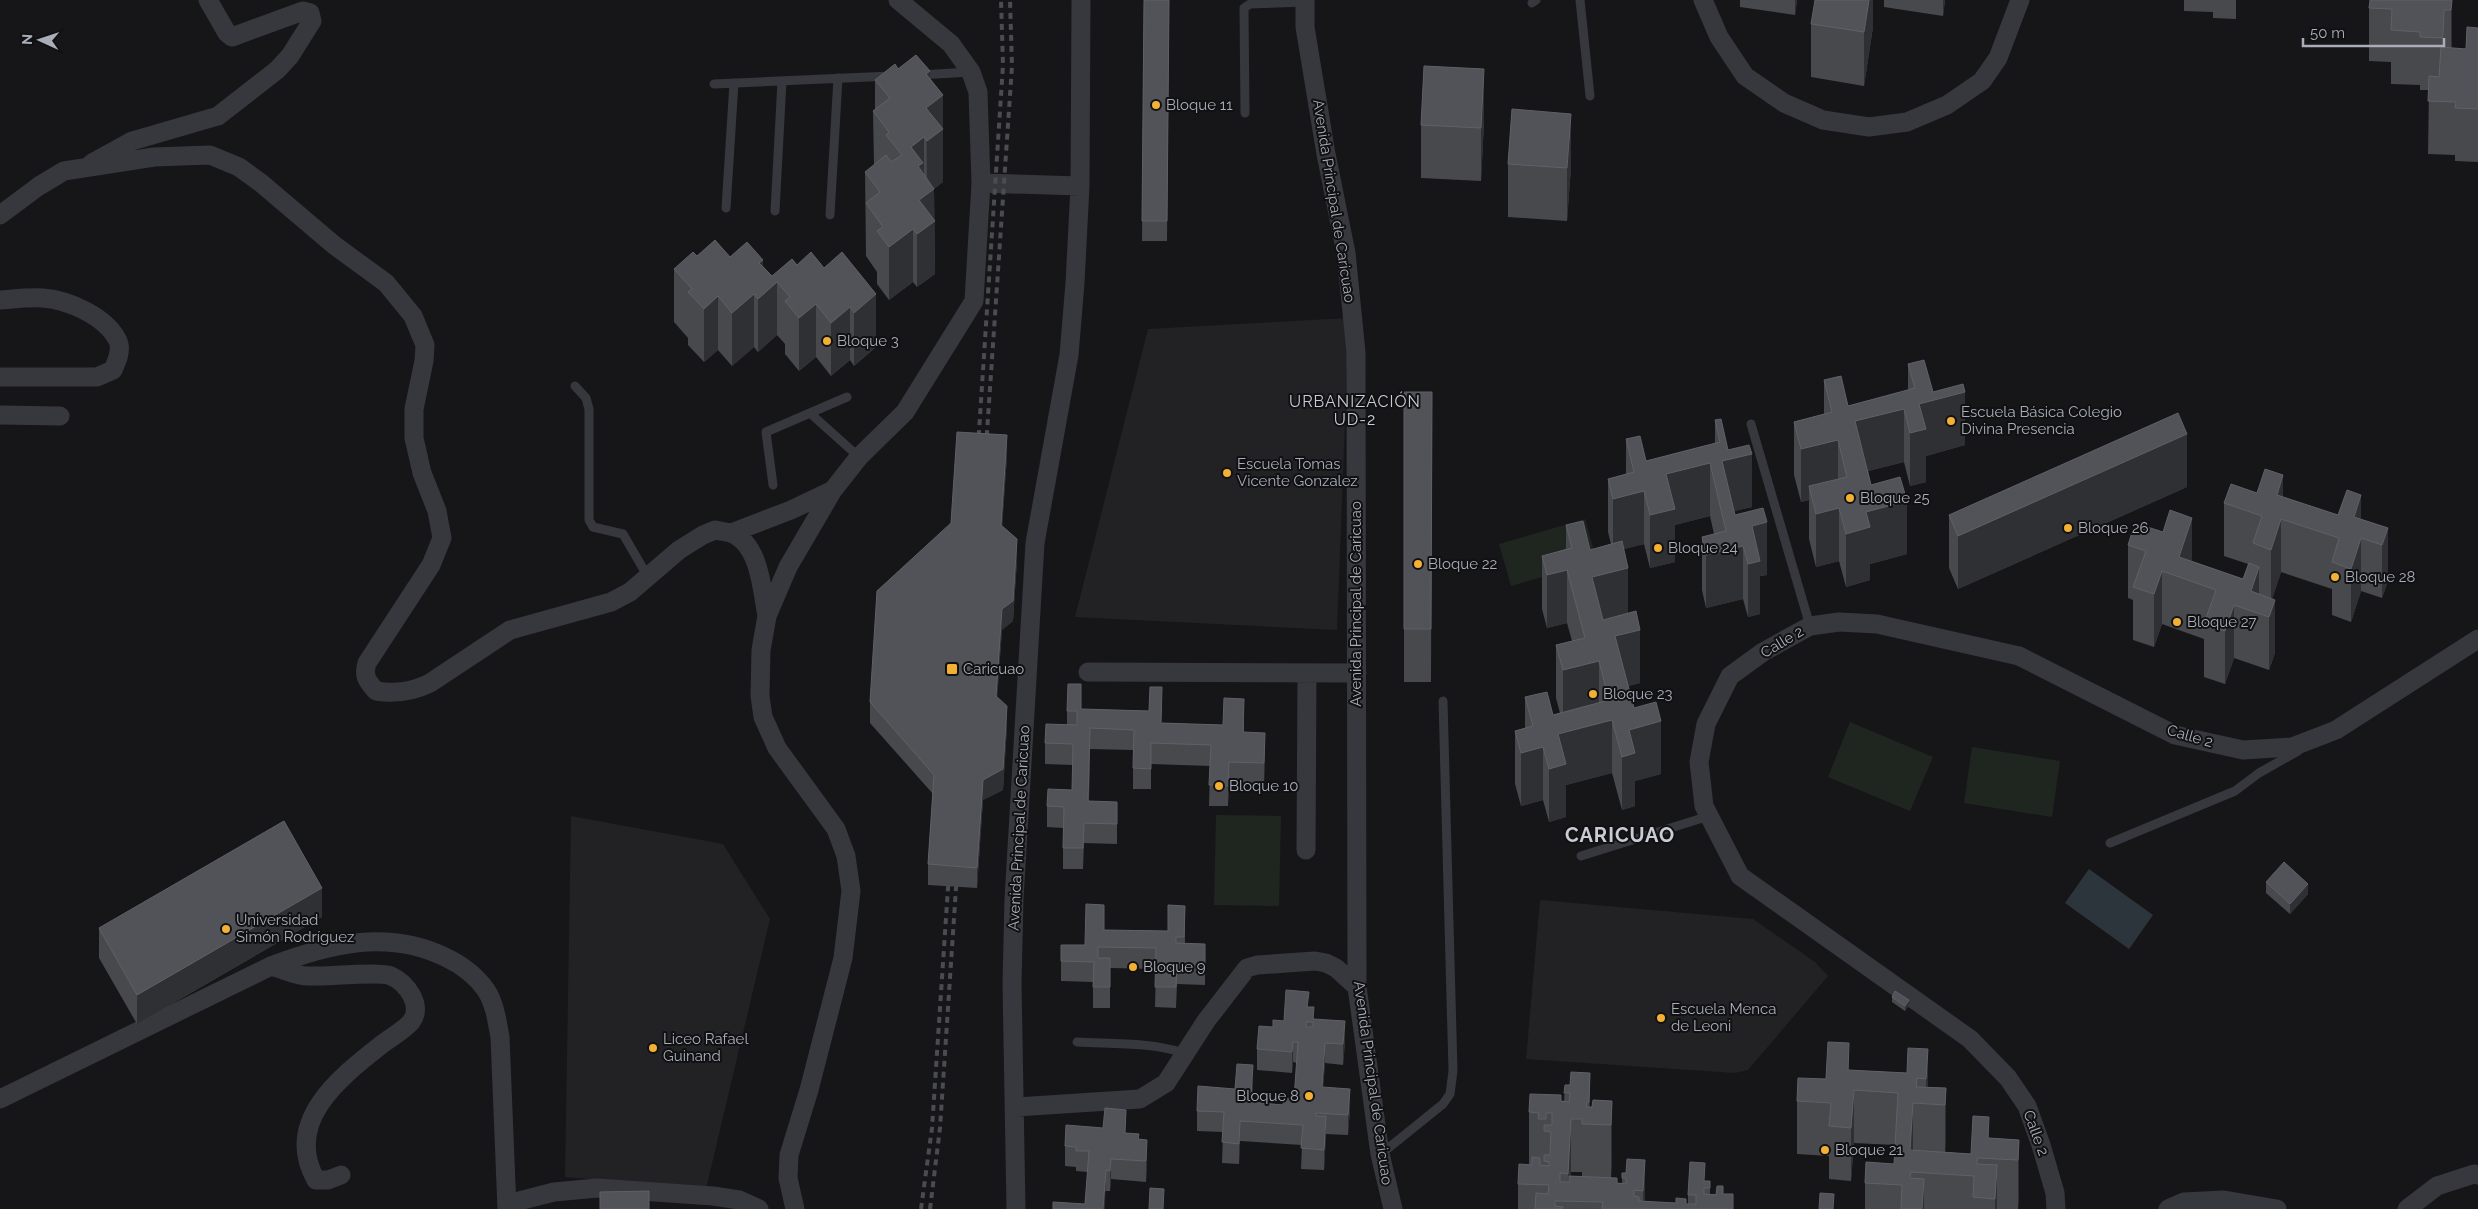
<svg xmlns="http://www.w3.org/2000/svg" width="2478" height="1209" font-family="Raleway,sans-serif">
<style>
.built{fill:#222225}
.green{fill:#1e261f}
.water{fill:#2c353c}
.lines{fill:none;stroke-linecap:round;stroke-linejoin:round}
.lane{stroke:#37383d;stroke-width:9}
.street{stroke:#37383d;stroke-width:19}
.rail{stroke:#4a4c52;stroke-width:4;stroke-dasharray:6 5;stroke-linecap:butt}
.wall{fill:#47494d;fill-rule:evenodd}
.shaded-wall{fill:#2f3033}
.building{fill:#525359;stroke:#5f6168;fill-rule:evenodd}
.poi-dot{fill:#f2b134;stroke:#111113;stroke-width:2}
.labels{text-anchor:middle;stroke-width:4;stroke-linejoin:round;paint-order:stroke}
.poi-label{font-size:15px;fill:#a8adb8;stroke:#111113;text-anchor:start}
.street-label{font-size:15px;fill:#a8adb8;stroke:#111113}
.neighbourhood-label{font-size:16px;letter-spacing:1px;fill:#c9ccd4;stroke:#111113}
.district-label{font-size:20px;font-weight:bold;letter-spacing:1px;fill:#c9ccd4;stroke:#111113}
</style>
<rect width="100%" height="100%" fill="#161618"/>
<path class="built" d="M1349,318l-12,312 -262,-13 73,-288z
M571,816l152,28 47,75 -64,270 -141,-12z
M1540,900l213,19 62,43 13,14 -80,94 -13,3 -209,-14z"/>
<path class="green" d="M1585,519l12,42 -86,25 -12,-42z
M1850,722l83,35 -23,54 -82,-34z
M1972,747l88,14 -8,56 -88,-14z
M1216,815l65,1 -2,90 -65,-1z"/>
<path class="water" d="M2089,869l64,46 -24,34 -64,-46z"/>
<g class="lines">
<path class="lane" d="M1580,0l10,96
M1532,3l4,-3
M919,75l52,-3
M714,84l177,-8
M1245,113l-1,-105 6,-4 55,-2
M726,208l8,-125
M775,211l7,-130
M830,215l8,-137
M575,386l11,12 3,11v111l4,7 30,7 25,43
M811,414l48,43
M1751,424l59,202
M773,485l-7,-53 81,-35
M2110,843l125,-52 24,-18 39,-22
M1581,856l128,-40
M1077,1042c35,2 73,0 107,11
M1381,1154l62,-50 7,-10 3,-23 -10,-370"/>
<path class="street" d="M1305,0v27l21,127 20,99 10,99 1,635 23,167 13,55
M1703,0l16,37 26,39 39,27 39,17 46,7 38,-5 40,-17 35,-24 16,-23 22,-58
M92,163l40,-22 86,-25 59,-46 13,-14 22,-35 -2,-8 -7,-2 -71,26 -5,-4 -19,-33
M981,183l99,3
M0,215l39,-29 25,-15 90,-14 56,-2 29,12 22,16 73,62 52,38 27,33 12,29 -1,16 -10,48v29l8,35 15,38 5,27 -11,27 -64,98c-4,13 0,18 9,28 20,3 36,1 54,-8l80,-53 101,-28 19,-10 49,-42 24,-15 12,-5 16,3
M0,300c14,-1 29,-3 43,-2 25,2 63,18 75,43 4,9 -1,20 -5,29l-16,7h-97
M0,415l60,1
M767,616c-5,-26 -7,-72 -36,-83l60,-23 42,-20
M1088,672l269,1
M1306,850l1,-177
M271,966c12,3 25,10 37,10 16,1 72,-5 83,0 15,6 33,30 20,46 -8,9 -21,16 -30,23 -42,33 -98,77 -65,135h12l13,-5
M0,1099l271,-133c58,-22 116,-37 174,-9 15,7 31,19 41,33 9,14 11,31 14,47l7,172
M1016,1107l124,-8 26,-16 40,-62 41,-53 10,-3 58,-4 11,2 10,5 21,19
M507,1204l47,-12 43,-4 116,8 26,4 20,9
M795,1209l-7,-31 1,-23 20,-65 34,-132 8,-67 -5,-35 -10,-27 -59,-81 -14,-31 -3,-21 1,-46 6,-34 21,-49 45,-77 26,-33 46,-45 69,-111 7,-118 -3,-91 -7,-20 -20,-28 -53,-44
M1016,1209l-4,-226 2,-84 21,-356 34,-188 6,-72 5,-97 1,-186
M2056,1209l-1,-16 -14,-48 -14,-39 -19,-28 -38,-39 -230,-163 -36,-70 -5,-44 7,-38 24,-48 33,-24 47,-26 29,-4 38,2 142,32 156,79 68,15 49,-3 44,-17 142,-91
M2168,1209l16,-7 40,-2 53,9
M2407,1209l30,-23 37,-12 4,1"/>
<path class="rail" d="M978,447l25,-382 -2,-65
M986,447l26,-381 -2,-66
M921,1209l11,-81 17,-255
M930,1209l10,-81 17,-255"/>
</g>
<path class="wall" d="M1144,0h25l-2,241h-25z
M1740,0h57l-2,15 -55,-8z
M1873,0v27l-9,59 -53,-9v-53z
M1884,0h61l-2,16 -59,-9z
M2184,0h52v19l-23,-1v-6l-29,-1z
M2452,0v48l14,1 12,-21v134l-23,-1v-6l-27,-1 1,-64h-9v-5l-29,-1v-22l-22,-1v-53z
M898,69l32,10 13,16v87l-9,7 1,85 -18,13 -4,-5 -24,18 -12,-16v-12l-11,-16 -1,-84 9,-7 -1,-54 2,-2v-29z
M1484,122l-3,59 -60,-3v-53z
M1508,164l63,3 -4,54 -59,-4z
M697,256l33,1 33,9 9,10 25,-11 27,3 52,79 -22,19 -4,-6 -19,16 -15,-19 -17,14 -14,-17v-10l-8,-9 -19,17 -4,-5 -22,19 -14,-16 -14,12 -16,-17v-7l-14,-16v-53z
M1908,364l25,28 32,53 -39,11v26l-16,4 -6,-24 -36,9 3,14 36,69 -37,10v16l-24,7 -7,-26 -23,6 -7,-28v-39l-8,2 -7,-27v-53l30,-8v-34l24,26 60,-16z
M1404,392h28l-1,290h-27z
M1715,420l13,30 24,57 -18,4 1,4 32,60 -7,1v38l-12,3 -5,-18 -37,9 -4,-18v-53l12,-3 -4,-18 -35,9v37l-25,6 -6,-24 -20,5 4,64 12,70 -12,3 6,22 27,66 -26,7v25l-13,4 -10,-37 -46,12v32l-17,5 -6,-22 -22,6 -6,-22v-53l10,-3v-31l28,18 7,-2 -4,-15v-53l16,-4 -5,-18 -20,5 -5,-19v-53l24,-7v-24l24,25 21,-6 -3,-12v-53l18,-5v-35l20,22 69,-18z
M1007,456l-5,70 15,34 -4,61 -11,9 -5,67 10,30 -4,63 -20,10 -6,88 -49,-3v-21l5,-70 -63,-71v-21l81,-179z
M2187,487l-229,102 -9,-21v-53z
M2257,493l26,4 55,18 23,4 27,9v53l-6,17 -21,-7 -10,31 -19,-7v-26l-51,-17 -9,27 3,54 -6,17 -35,-12 -9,26 -21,-7v-38l-42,-15 -8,23 -21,-7v-40l-5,-2v-53l64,16 51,18 5,-15 -24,-8v-53z
M1162,708l-1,15 62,2 21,-5v12l21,22 -1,30 -35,-1 -1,23h-19l1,-40 -59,-2v25h-18v-39l-43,-1 -1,52 28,21v22l-33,-1 -1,26h-20v-41l-16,-1v-21l25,-16 1,-25 -28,-1v-21l22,-18v-14l14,-2 68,2z
M2266,882l42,12 -18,20 -24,-21z
M1185,906v38h20v41l-28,-1 -1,24 -21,-1 1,-38 -46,-1v40h-17v-26l-32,-1v-36h24l19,-15 64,1z
M322,917l-185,107 -38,-66v-30z
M1892,997l17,8 -4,6 -13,-9z
M1309,1007l5,12 31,23 -2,23 -18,-2 -2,24 27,22 -2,26 -22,-1 -2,36 -23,-1 1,-24 -62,-4 -1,23 -17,-1 1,-31 -26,-1v-20l38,-22 18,-3 -1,16 31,3 11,-6 3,-36 -4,-1 -1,11 -35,-3v-21l16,-22z
M1928,1049v38l18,1 -1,64 26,2 18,-16 30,2v53l-1,16h-153v-26l29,-19 1,-19 -41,-2 -3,38 -22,-2v-23l-32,-2v-53l29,-22 23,-9 58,3z
M1590,1073v34h2l20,-6v53l-1,24 6,5 5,1v-11h4l19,-13v42l43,2v-9l17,-14h5v13h13l10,15h-215v-25l11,-19v-53l32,-11h3l1,-16h5zM1571,1172h11v5l-12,-1z
M1126,1133l13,6 8,21 -1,22 -35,-3 -1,12h-4l-21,13 3,-32 -12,-1v-4l-11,-1v-20z"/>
<path class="shaded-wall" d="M1795,0h2l-2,15z
M1869,0h4v27l-9,59v-54z
M1943,0h2l-2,16z
M2452,0v40l-1,24v-54z
M2444,10v53l-1,28v-53z
M1484,69v53l-3,59v-53z
M930,71v34l13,-10v87l-9,7 1,85 -18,13v-53l-6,-87 13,-10v53l3,4 -1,-120z
M1571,114v53l-4,54v-53z
M913,229v53l-24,18v-53z
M763,260v34l14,-12v53l-19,17v-53l1,-36z
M754,294v53l-22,19v-53z
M876,294v53l-22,19v-53z
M718,296v54l-14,12v-53z
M816,304v53l-17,14v-53z
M850,307v53l-19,16v-53z
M1965,392v53l-39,11v26l-16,4v-53l9,-29z
M1904,409v53l-49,12v-53z
M2187,434v53l-229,102v-53z
M1007,435v21l-6,90v-21z
M1838,440v53l-29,-7v14l-8,2v-53z
M1752,454v53l-30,7v-53z
M1710,463v53l-35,9v37l-25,6v-53l16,-41z
M2283,475v45l-2,-1v53l-10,31v-53l6,-55z
M1644,491v53l-31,8v-53z
M2361,495v96l-10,31v-53l3,-52z
M1907,501v53l-37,10v16l-24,7v-53l20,-22z
M1839,508v53l-23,6v-53z
M2192,518v53l-13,-14z
M1767,522v53l-7,1v38l-12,3v-53l4,-38z
M2388,528v53l-6,17v-53z
M1017,539v21l-4,61 -11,9 -6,86v-20l6,-87z
M1743,546v53l-37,9v-53z
M2259,567v47l-8,-23z
M1628,568v53l-36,9v-53z
M1567,570v53l-20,5v-53z
M2162,571v53l-8,23v-53z
M2275,600v53l-6,17v-53z
M2234,605v53l-9,26v-53z
M1640,630v53l-25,6v-53z
M1599,661v53l-36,9v-53z
M1007,706v21l-4,63 -20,10 -6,88v-20l6,-88z
M1612,720v53l-46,12v32l-17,5v-53l9,-35z
M1661,721v53l-26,7v25l-13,4v-53l7,-27z
M1090,728v21l-2,72v-20z
M1265,733v21l-1,30v-21z
M1543,747v53l-22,6v-53z
M2308,884v10l-18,20v-10z
M322,888v29l-185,107v-29z
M1909,1000v5l-4,6v-5z
M1345,1021v21l-2,23v-21z
M1293,1042v20l-1,11v-21z
M1325,1043v20l-3,44v-20z
M1849,1043v53l-1,-26z
M1928,1049v53l-2,2v-25z
M1253,1065v21l-2,29v-21z
M1590,1073v52h-1v-23z
M1946,1088v53l-1,17v-53z
M1350,1089v20l-2,26v-20z
M1854,1090v53l-3,38v-53z
M1612,1101v53l-1,24v-53z
M1913,1103v53l-2,16 -1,37v-59z
M1326,1116v21l-2,33v-20z
M1989,1117v42l-1,-21z
M1571,1119v53l-2,29h-1v-27z
M1240,1121v20l-1,23v-20z
M1147,1140v20l-1,22v-21z
M2019,1140v53l-1,16v-49z
M1111,1159v20l-1,12v-20z
M1645,1160v49h-2v-18z
M1997,1165v44h-2v-10z
M1106,1170l-1,39h-2z
M1924,1179v30h-2z"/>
<path class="building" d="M1144,0h25l-2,221h-25z
M1815,0h54l-5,32 -53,-8z
M2370,0h82l-1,10h-7l-1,28 -23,-1v-5l-29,-2 1,-21 -23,-1z
M2467,27l11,1v81l-23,-1 1,-6 -28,-1 1,-25 10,1 2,-30 25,2z
M916,55l14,16 -4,3 17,21 -17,13 17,21 -16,12 -3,-4 -13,10 12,16 -5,3 16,23 -15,11 16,21 -18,13 -4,-5 -24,18 -12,-16 6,-4 -17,-24 14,-11 -15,-20 21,-17 5,7 11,-7 -16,-20 3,-3 -16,-21 17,-13 -15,-18 20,-16 3,5z
M1424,66l60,3 -3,59 -60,-3z
M1512,109l59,5 -4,54 -59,-4z
M715,240l15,17 17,-15 16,18 -4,3 13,13 20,-17 5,6 14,-13 13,16 18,-16 34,42 -22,19 -4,-6 -19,16 -15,-19 -17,14 -14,-17 5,-4 -13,-15 -19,17 -4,-5 -22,19 -14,-17 -14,13 -16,-17 4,-3 -18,-20 19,-17 4,4z
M1924,360l9,32 30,-8 2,8 -46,12 7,25 -16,4 -6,-24 -49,12 16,64 29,-8 7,24 -41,11 4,15 -24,7 -7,-26 -23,6 -7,-28 38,-9 -9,-37 -37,9 -7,-27 38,-10 -8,-32 17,-4 7,30 67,-18 -7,-24z
M1404,392h28l-1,237h-27z
M2178,413l9,21 -229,102 -9,-21z
M1721,419l7,31 21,-5 3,9 -30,7 13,54 28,-7 4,14 -15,4 8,35 -12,3 -5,-18 -37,9 -4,-18 24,-6 -16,-68 -44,11 9,35 -25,6 -6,-24 -31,8 -5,-20 26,-7 -8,-33 14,-3 6,25 74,-19 -5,-22z
M957,432l50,3 -6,90 16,14 -4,62 -11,8 -6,87 11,10 -4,63 -20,11 -6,88 -49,-4 6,-89 -64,-73 7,-111 74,-68z
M2265,469l18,6 -6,20 61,20 9,-25 14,5 -7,22 34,11 -6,17 -21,-7 -10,31 -19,-7 7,-24 -58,-19 -10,31 -18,-7 9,-27 -38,-13 7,-19 26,9z
M2170,510l22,8 -13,39 64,22 6,-16 10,4 -8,24 24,9 -6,17 -35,-12 -9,26 -21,-7 12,-34 -54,-19 -8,23 -21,-7 13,-36 -18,-6 7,-22 28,9z
M1583,521l7,29 32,-9 6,27 -36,9 11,43 33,-9 4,19 -25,6 19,72 22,-6 5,19 -32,9 6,23 -13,4 -10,-37 -54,14 8,30 -17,5 -6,-22 -22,6 -6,-22 18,-5 -8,-29 22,-5 6,23 56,-15 -10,-39 -36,9 -7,-25 29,-7 -18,-68 -20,5 -5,-19 30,-8 -6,-23z
M1068,684h13v25l68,2 1,-24h12l-1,36 62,2 1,-27 20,1 -1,33 22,1 -1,30 -35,-1 -1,24 -19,-1 2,-40 -60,-2v26l-18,-1 1,-38 -44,-2 -2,73 29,1v22l-33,-1 -1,25h-20l1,-41 -17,-1 1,-17 24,1 1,-46 -28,-1 1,-19 31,1v-14h-10z
M284,821l38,67 -185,107 -38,-67z
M2284,862l24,22 -18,20 -24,-22z
M1086,904l18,1v25l64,1v-26l17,1 -1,31h-8v6l29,1v20h-28l-1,23h-21l1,-39 -58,-1v11h12v29h-17l1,-25 -33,-1v-16h24z
M1286,990l23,2 -2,15h7l-1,12 32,2 -2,23 -18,-1 -3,44 28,2 -2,26 -32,-2v3h10l-2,34 -23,-2 2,-23 -63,-4 -1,23 -17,-2 2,-30 -27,-1 1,-25 37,3 2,-25 16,1 -2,29 -10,-1 -1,8 43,4 1,-7 10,1 4,-57h-5l-1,10 -35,-3 2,-23 14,1v-7l11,1zM1306,1022h7v5h-7z
M1895,991l14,9 -4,6 -13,-9z
M1828,1042l21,1 -1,27 59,3 1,-25 20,1 -2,30 -9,-1 -1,9 30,1 -1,17 -32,-2 -3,47 61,4 2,-38 16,1 -1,21 31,2 -1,20 -41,-2v6l20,1 -2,34 -22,-2 1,-21 -63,-4 -1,6 14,1 -2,30h-21l1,-24 -37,-2 1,-21 28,2 4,-71 -44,-3 -3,38 -22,-2 2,-23 -34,-2 1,-23 28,1z
M1571,1072l19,1 -1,29h-2l-1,5h6l1,-7 19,1 -1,24 -29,-1v-5h-11l-3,55 -8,-1v9h9v-6l48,2v5l9,1v-6h-4v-5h4l1,-14 18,1 -2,31 -9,-1v6l5,1v4l37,2v-5l10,1v5h10v-9h-8l2,-33 15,1 -1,18h6v7h-6v6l12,1 1,-9h6v8h10v15h-131l1,-7 -48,-1v5l8,1 -1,2h-27l1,-16 12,1 1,-9 -31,-1 1,-20 13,1v-8l8,1v7l9,1v-4l-5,-1v-6h6l1,-23 -7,-1v-6h8v-12h-6v6h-8l1,-6 -10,-1 1,-18 31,1v6l8,1 1,-9h-6l1,-8h5z
M1105,1108l21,2 -1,23 14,1 -1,5 9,1 -1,21 -35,-2 -1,12 -4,-1 -3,39h-50v-7l32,2 4,-53h-13v-4l-11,-1 1,-21 37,3z
M1150,1188l14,1 -1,20h-14z
M649,1191v18h-49v-17z
M1820,1193l14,1 -1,15h-14z"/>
<g class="poi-dot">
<circle cx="1156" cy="105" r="5"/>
<circle cx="827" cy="341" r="5"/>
<circle cx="1951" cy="421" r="5"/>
<circle cx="1227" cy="473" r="5"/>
<circle cx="1850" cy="498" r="5"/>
<circle cx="2068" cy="528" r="5"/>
<circle cx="1658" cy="548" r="5"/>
<circle cx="1418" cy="564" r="5"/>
<circle cx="2335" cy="577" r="5"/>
<circle cx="2177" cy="622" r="5"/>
<rect x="946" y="663" width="12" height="12" rx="2.5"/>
<circle cx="1593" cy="694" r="5"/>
<circle cx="1219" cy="786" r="5"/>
<circle cx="226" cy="929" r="5"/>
<circle cx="1133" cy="967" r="5"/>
<circle cx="1661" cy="1018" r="5"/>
<circle cx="653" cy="1048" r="5"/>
<circle cx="1309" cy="1096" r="5"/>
<circle cx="1825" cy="1150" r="5"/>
</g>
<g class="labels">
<g class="poi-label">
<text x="1166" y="110">Bloque 11</text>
<text x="837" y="346">Bloque 3</text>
<text x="1961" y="417">Escuela Básica Colegio<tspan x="1961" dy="17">Divina Presencia</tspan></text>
<text x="1237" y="469">Escuela Tomas<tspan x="1237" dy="17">Vicente Gonzalez</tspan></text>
<text x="1860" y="503">Bloque 25</text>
<text x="2078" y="533">Bloque 26</text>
<text x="1668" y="553">Bloque 24</text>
<text x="1428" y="569">Bloque 22</text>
<text x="2345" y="582">Bloque 28</text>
<text x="2187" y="627">Bloque 27</text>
<text x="963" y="674">Caricuao</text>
<text x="1603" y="699">Bloque 23</text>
<text x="1229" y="791">Bloque 10</text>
<text x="236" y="925">Universidad<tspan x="236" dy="17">Simón Rodríguez</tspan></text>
<text x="1143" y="972">Bloque 9</text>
<text x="1671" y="1014">Escuela Menca<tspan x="1671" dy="17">de Leoni</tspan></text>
<text x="663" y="1044">Liceo Rafael<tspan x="663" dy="17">Guinand</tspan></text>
<text x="1299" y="1101" text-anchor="end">Bloque 8</text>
<text x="1835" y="1155">Bloque 21</text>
</g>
<g class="street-label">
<text transform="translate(1334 201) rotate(81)" y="5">Avenida Principal de Caricuao</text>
<text transform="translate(1356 604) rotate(-90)" y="5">Avenida Principal de Caricuao</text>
<text transform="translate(1782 642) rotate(-31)" y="5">Calle 2</text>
<text transform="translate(2190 736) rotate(16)" y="5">Calle 2</text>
<text transform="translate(1019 828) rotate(-87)" y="5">Avenida Principal de Caricuao</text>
<text transform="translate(1373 1083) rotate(82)" y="5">Avenida Principal de Caricuao</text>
<text transform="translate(2036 1133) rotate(70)" y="5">Calle 2</text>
</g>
<g class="neighbourhood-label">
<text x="1355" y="407">URBANIZACIÓN<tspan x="1355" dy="18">UD-2</tspan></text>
</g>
<g class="district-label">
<text x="1620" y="842">CARICUAO</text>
</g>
</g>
<g transform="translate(40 40) rotate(273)" stroke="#111113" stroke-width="4" paint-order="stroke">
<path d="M0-4L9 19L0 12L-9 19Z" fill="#a8adb8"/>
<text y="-8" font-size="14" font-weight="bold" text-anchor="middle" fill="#a8adb8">N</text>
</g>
<path d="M2303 38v8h141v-8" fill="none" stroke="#a8adb8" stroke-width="2.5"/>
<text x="2310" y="38" font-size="15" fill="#a8adb8" stroke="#111113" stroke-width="4" paint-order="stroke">50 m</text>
</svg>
